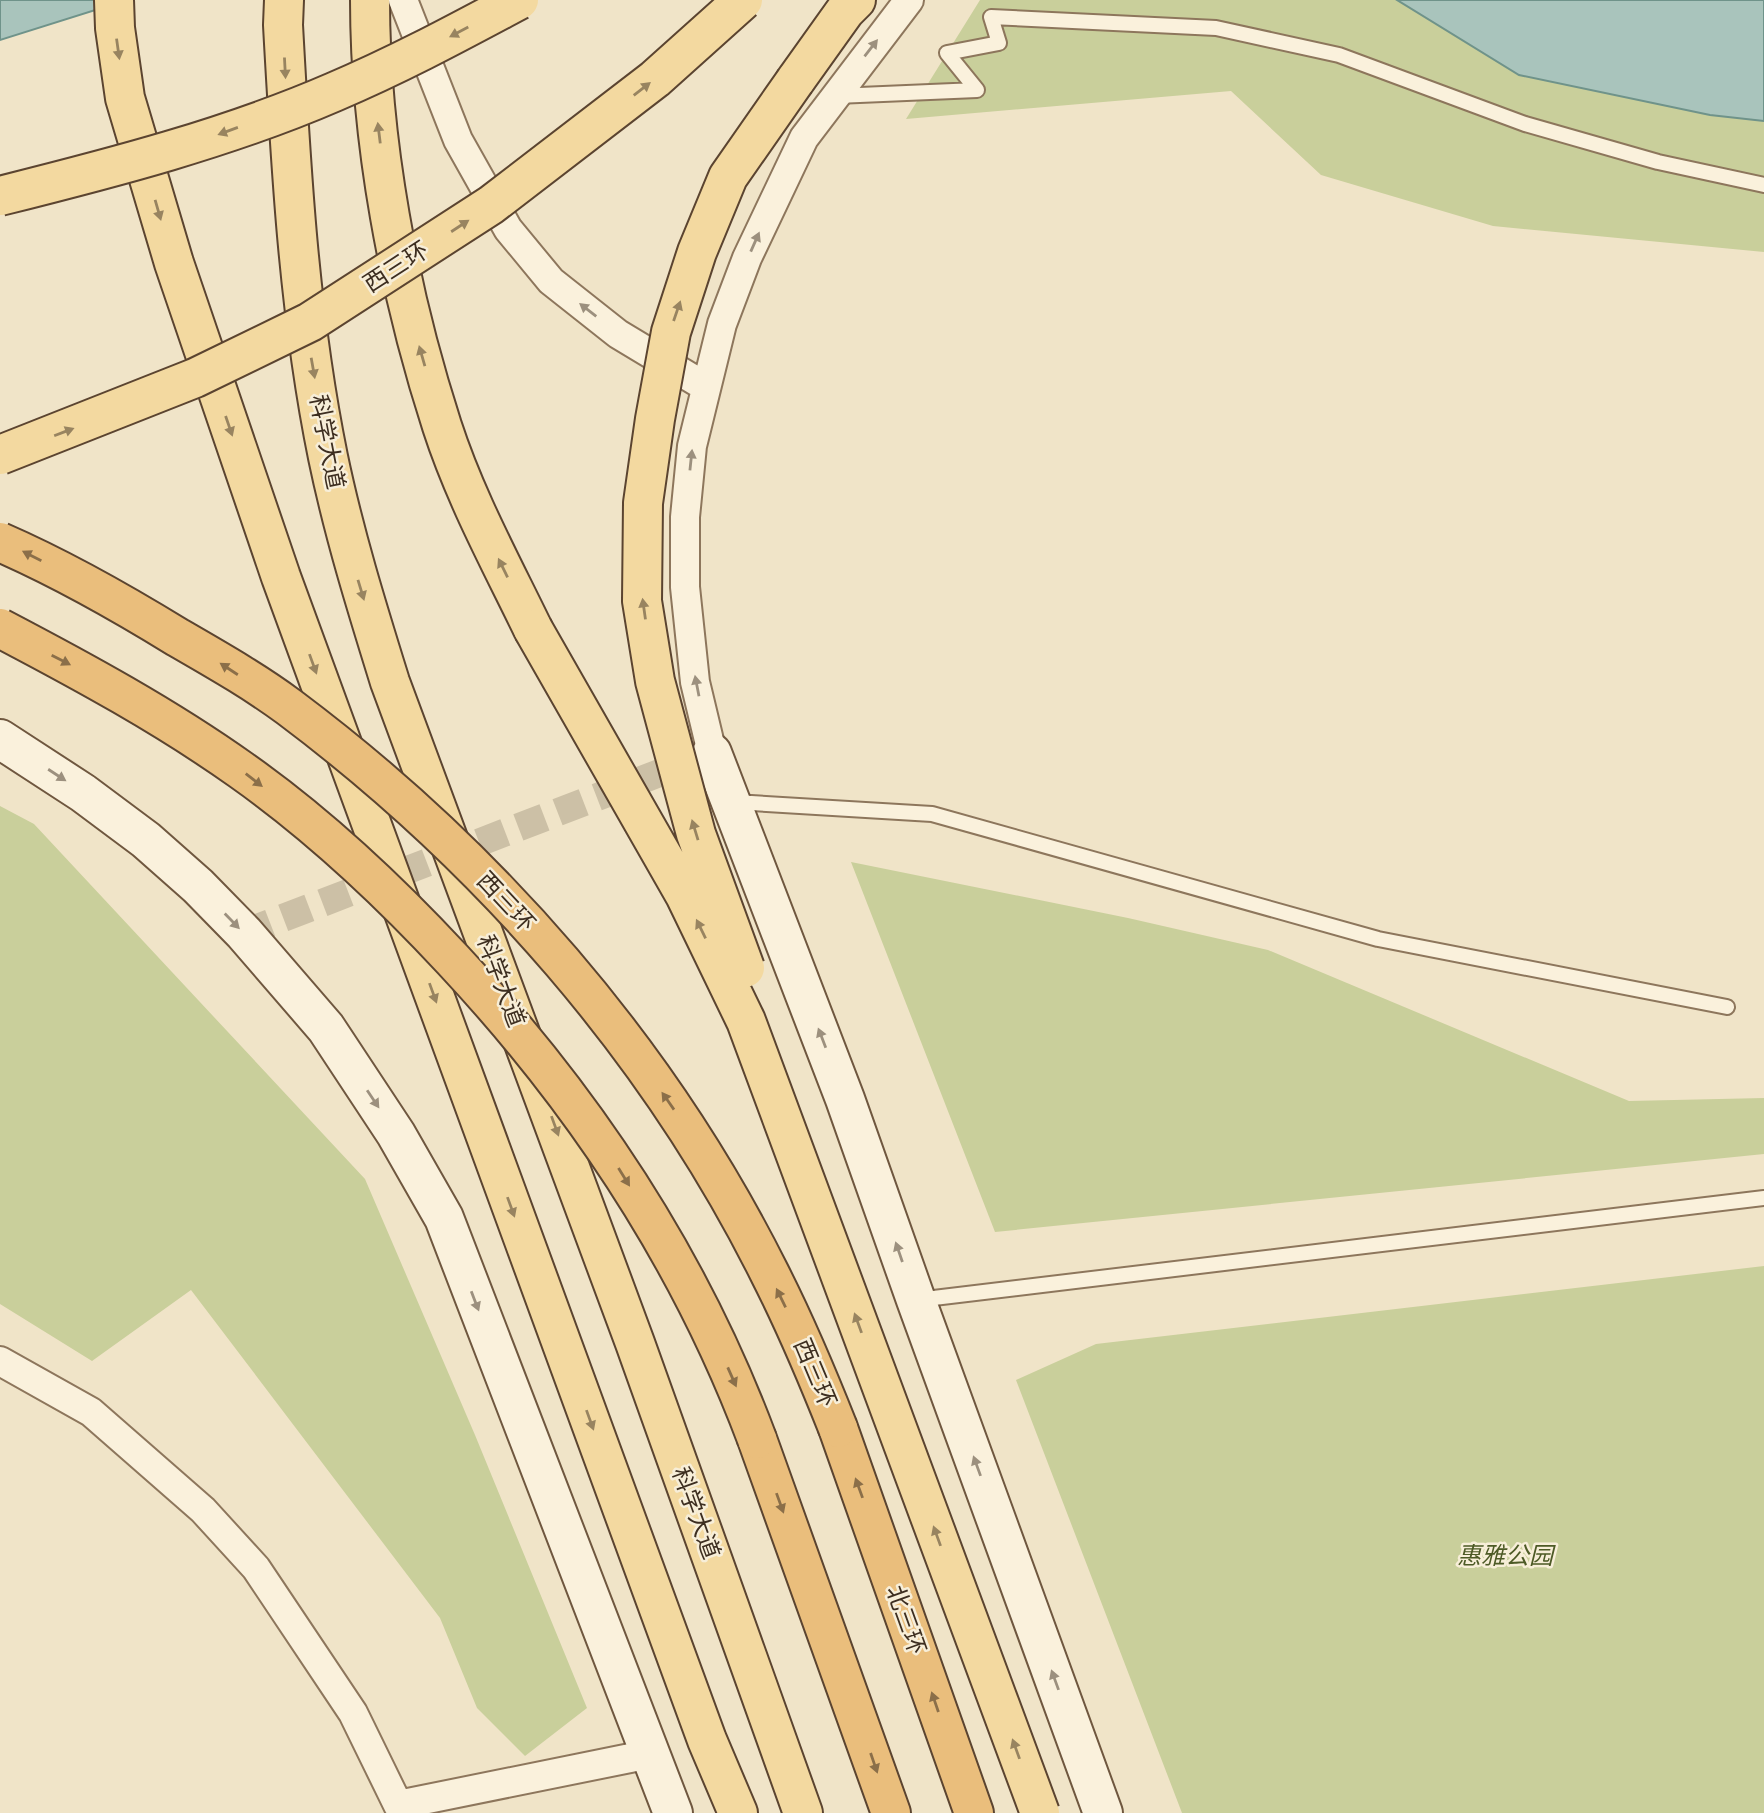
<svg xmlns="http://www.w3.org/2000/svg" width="1764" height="1813" font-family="Lora,'Noto Sans SC',serif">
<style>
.green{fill:#c9cf9b}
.water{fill:#a9c4bc;stroke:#6f938a;stroke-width:2}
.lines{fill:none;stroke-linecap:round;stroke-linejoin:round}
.minor-tunnel{stroke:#ccc0a6;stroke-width:28;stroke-dasharray:28 14;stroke-linecap:butt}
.service-casing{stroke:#8d765c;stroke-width:18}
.minor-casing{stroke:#8d765c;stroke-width:32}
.secondary-casing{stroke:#6f573f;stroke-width:42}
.primary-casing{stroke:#5b4430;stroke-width:42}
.trunk-casing{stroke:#5b4430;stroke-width:42}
.service{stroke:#faf1dc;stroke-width:14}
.minor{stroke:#faf1dc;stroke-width:28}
.secondary{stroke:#faf1dc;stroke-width:38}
.primary{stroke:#f3d9a0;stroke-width:38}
.trunk{stroke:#eabe7c;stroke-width:38}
.primary-bridge-casing{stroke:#5b4430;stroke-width:42;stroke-linecap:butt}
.trunk-bridge-casing{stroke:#5b4430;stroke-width:42;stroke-linecap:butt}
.primary-bridge{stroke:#f3d9a0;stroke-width:38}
.trunk-bridge{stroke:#eabe7c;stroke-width:38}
.oneway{fill:#988460}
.oneway2{fill:#9c907e}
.oneway3{fill:#8b6f49}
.labels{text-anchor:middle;stroke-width:5;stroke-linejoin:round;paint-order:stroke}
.street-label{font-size:24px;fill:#3d2e20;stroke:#f7eed8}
.park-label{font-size:24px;font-style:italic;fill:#4d5a26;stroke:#f7eed8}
</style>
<rect width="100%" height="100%" fill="#f0e4c8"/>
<path class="green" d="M980,0h784v252l-271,-26 -172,-51 -90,-84 -325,28z
M0,806l34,18 331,355 110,256 112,273 -62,48 -48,-48 -37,-90 -249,-328 -99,71 -92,-57z
M851,862l277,56 140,32 361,151 135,-3v56l-769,78z
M1764,1266v547h-582l-166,-433 80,-36z"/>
<path class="water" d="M0,0h127l-127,40z
M1397,0h367v121l-54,-6 -191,-40z"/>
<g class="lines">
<path class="minor-tunnel" d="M244,933l452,-174"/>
<defs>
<path id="service" d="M836,96l141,-6 -30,-37 52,-10 -8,-26 225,11 123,27 186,69 133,38 106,23
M735,802l197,12 446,125 349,68
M917,1300l847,-102"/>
<path id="minor" d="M403,0l55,140 50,89 43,52 67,53 88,53
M712,753l-17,-71 -10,-95v-70l7,-71 30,-122 25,-66 57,-120 105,-138
M0,1361l91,51 112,98 53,58 97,145 45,92 252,-51"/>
<path id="secondary" d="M0,739l83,54 63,47 52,46 46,47 82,95 70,106 48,84 229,595
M712,753l133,346 71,201 187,513"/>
<path id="primary" d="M114,0l1,28 10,70 49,165 107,314 426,1163 31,73
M284,0l-1,25c8,145 16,290 45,432 16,77 39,151 62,225l245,661 168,470
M370,0c0,141 29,293 72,426 23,71 59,137 91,203
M795,81l50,-70 11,-11"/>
<path id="trunk" d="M838,1428l136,385
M757,1439l134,374"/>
</defs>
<use href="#service" class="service-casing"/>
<use href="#minor" class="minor-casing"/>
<use href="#secondary" class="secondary-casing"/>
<use href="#primary" class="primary-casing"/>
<use href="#trunk" class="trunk-casing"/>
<use href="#service" class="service"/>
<use href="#minor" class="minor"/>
<use href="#secondary" class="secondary"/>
<use href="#primary" class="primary"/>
<use href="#trunk" class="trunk"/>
<defs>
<path id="primary-bridge" d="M0,196c112,-28 228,-58 334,-104 64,-27 125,-60 185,-92
M0,455l195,-77 115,-56 181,-117 164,-126 88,-79
M533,629l152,266 61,126 294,792
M745,968l-49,-134 -41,-153 -13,-80 1,-98 12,-84 16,-87 26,-80 31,-75 67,-96"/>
<path id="trunk-bridge" d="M0,542c62,27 120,60 177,95 38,22 77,44 112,70 199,149 369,343 480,565 26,51 48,103 69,156
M0,628c82,43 165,88 241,142 78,55 147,120 212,190 130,139 237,300 304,479"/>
</defs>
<use href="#primary-bridge" class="primary-bridge-casing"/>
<use href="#trunk-bridge" class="trunk-bridge-casing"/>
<use href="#primary-bridge" class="primary-bridge"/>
<use href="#trunk-bridge" class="trunk-bridge"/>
</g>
<defs><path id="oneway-solid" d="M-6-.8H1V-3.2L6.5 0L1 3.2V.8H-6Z" transform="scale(1.75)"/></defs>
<g class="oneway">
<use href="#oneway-solid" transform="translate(459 32) rotate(152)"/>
<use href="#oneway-solid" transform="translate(118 49) rotate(82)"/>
<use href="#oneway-solid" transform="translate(285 68) rotate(87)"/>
<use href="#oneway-solid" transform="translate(642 89) rotate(-38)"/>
<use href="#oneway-solid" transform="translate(228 131) rotate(160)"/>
<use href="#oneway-solid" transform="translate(379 133) rotate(-97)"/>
<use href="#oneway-solid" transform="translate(158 210) rotate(74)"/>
<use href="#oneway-solid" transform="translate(460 226) rotate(-33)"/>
<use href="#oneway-solid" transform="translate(677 311) rotate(-71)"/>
<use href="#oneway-solid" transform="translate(422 356) rotate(-106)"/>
<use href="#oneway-solid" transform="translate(313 368) rotate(80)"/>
<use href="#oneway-solid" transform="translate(229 426) rotate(71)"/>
<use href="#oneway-solid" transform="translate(64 432) rotate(-21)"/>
<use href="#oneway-solid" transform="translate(503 568) rotate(-116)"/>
<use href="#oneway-solid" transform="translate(361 590) rotate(73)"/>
<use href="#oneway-solid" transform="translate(644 609) rotate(-98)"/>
<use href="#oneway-solid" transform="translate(313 664) rotate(70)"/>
<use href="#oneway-solid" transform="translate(695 830) rotate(-107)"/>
<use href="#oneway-solid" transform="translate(701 929) rotate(-116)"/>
<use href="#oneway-solid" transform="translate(433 993) rotate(70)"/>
<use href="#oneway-solid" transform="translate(555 1126) rotate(70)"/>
<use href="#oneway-solid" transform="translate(511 1207) rotate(70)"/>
<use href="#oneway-solid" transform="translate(858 1323) rotate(-110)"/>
<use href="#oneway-solid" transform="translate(590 1420) rotate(70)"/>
<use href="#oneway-solid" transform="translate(937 1536) rotate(-110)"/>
<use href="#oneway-solid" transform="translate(1016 1749) rotate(-110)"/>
</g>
<g class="oneway2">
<use href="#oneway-solid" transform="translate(871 48) rotate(-52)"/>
<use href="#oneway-solid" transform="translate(755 242) rotate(-66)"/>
<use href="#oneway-solid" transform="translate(588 310) rotate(-142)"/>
<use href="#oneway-solid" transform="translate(691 460) rotate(-84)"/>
<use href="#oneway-solid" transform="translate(697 686) rotate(-101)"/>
<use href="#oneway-solid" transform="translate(57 775) rotate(33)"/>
<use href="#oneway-solid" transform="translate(232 921) rotate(46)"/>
<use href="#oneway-solid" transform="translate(822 1038) rotate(-111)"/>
<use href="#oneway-solid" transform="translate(373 1099) rotate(56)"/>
<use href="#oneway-solid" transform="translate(899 1252) rotate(-109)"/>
<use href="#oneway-solid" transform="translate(475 1301) rotate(69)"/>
<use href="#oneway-solid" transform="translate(977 1466) rotate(-110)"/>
<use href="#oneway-solid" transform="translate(1055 1680) rotate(-110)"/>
</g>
<g class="oneway3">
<use href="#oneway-solid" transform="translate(32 556) rotate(-153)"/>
<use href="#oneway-solid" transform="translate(61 660) rotate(27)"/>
<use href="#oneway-solid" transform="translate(229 669) rotate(-147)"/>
<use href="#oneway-solid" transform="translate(254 780) rotate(38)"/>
<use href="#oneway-solid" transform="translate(668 1101) rotate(-125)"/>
<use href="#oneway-solid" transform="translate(624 1177) rotate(58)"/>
<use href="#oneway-solid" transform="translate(781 1298) rotate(-116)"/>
<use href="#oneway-solid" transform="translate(732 1377) rotate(66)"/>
<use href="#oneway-solid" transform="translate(859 1488) rotate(-110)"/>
<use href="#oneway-solid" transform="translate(780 1503) rotate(70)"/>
<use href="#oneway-solid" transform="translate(935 1702) rotate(-109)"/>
<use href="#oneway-solid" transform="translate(874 1763) rotate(71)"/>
</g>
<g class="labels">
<g class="street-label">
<text transform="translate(396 267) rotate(-33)" y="8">西三环</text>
<text transform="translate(327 442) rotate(79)" y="8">科学大道</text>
<text transform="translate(506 902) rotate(47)" y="8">西三环</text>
<text transform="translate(501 981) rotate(70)" y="8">科学大道</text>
<text transform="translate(815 1373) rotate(67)" y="8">西三环</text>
<text transform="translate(696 1513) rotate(70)" y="8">科学大道</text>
<text transform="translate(906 1620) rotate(70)" y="8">北三环</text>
</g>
<g class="park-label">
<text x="1505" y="1564">惠雅公园</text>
</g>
</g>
</svg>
